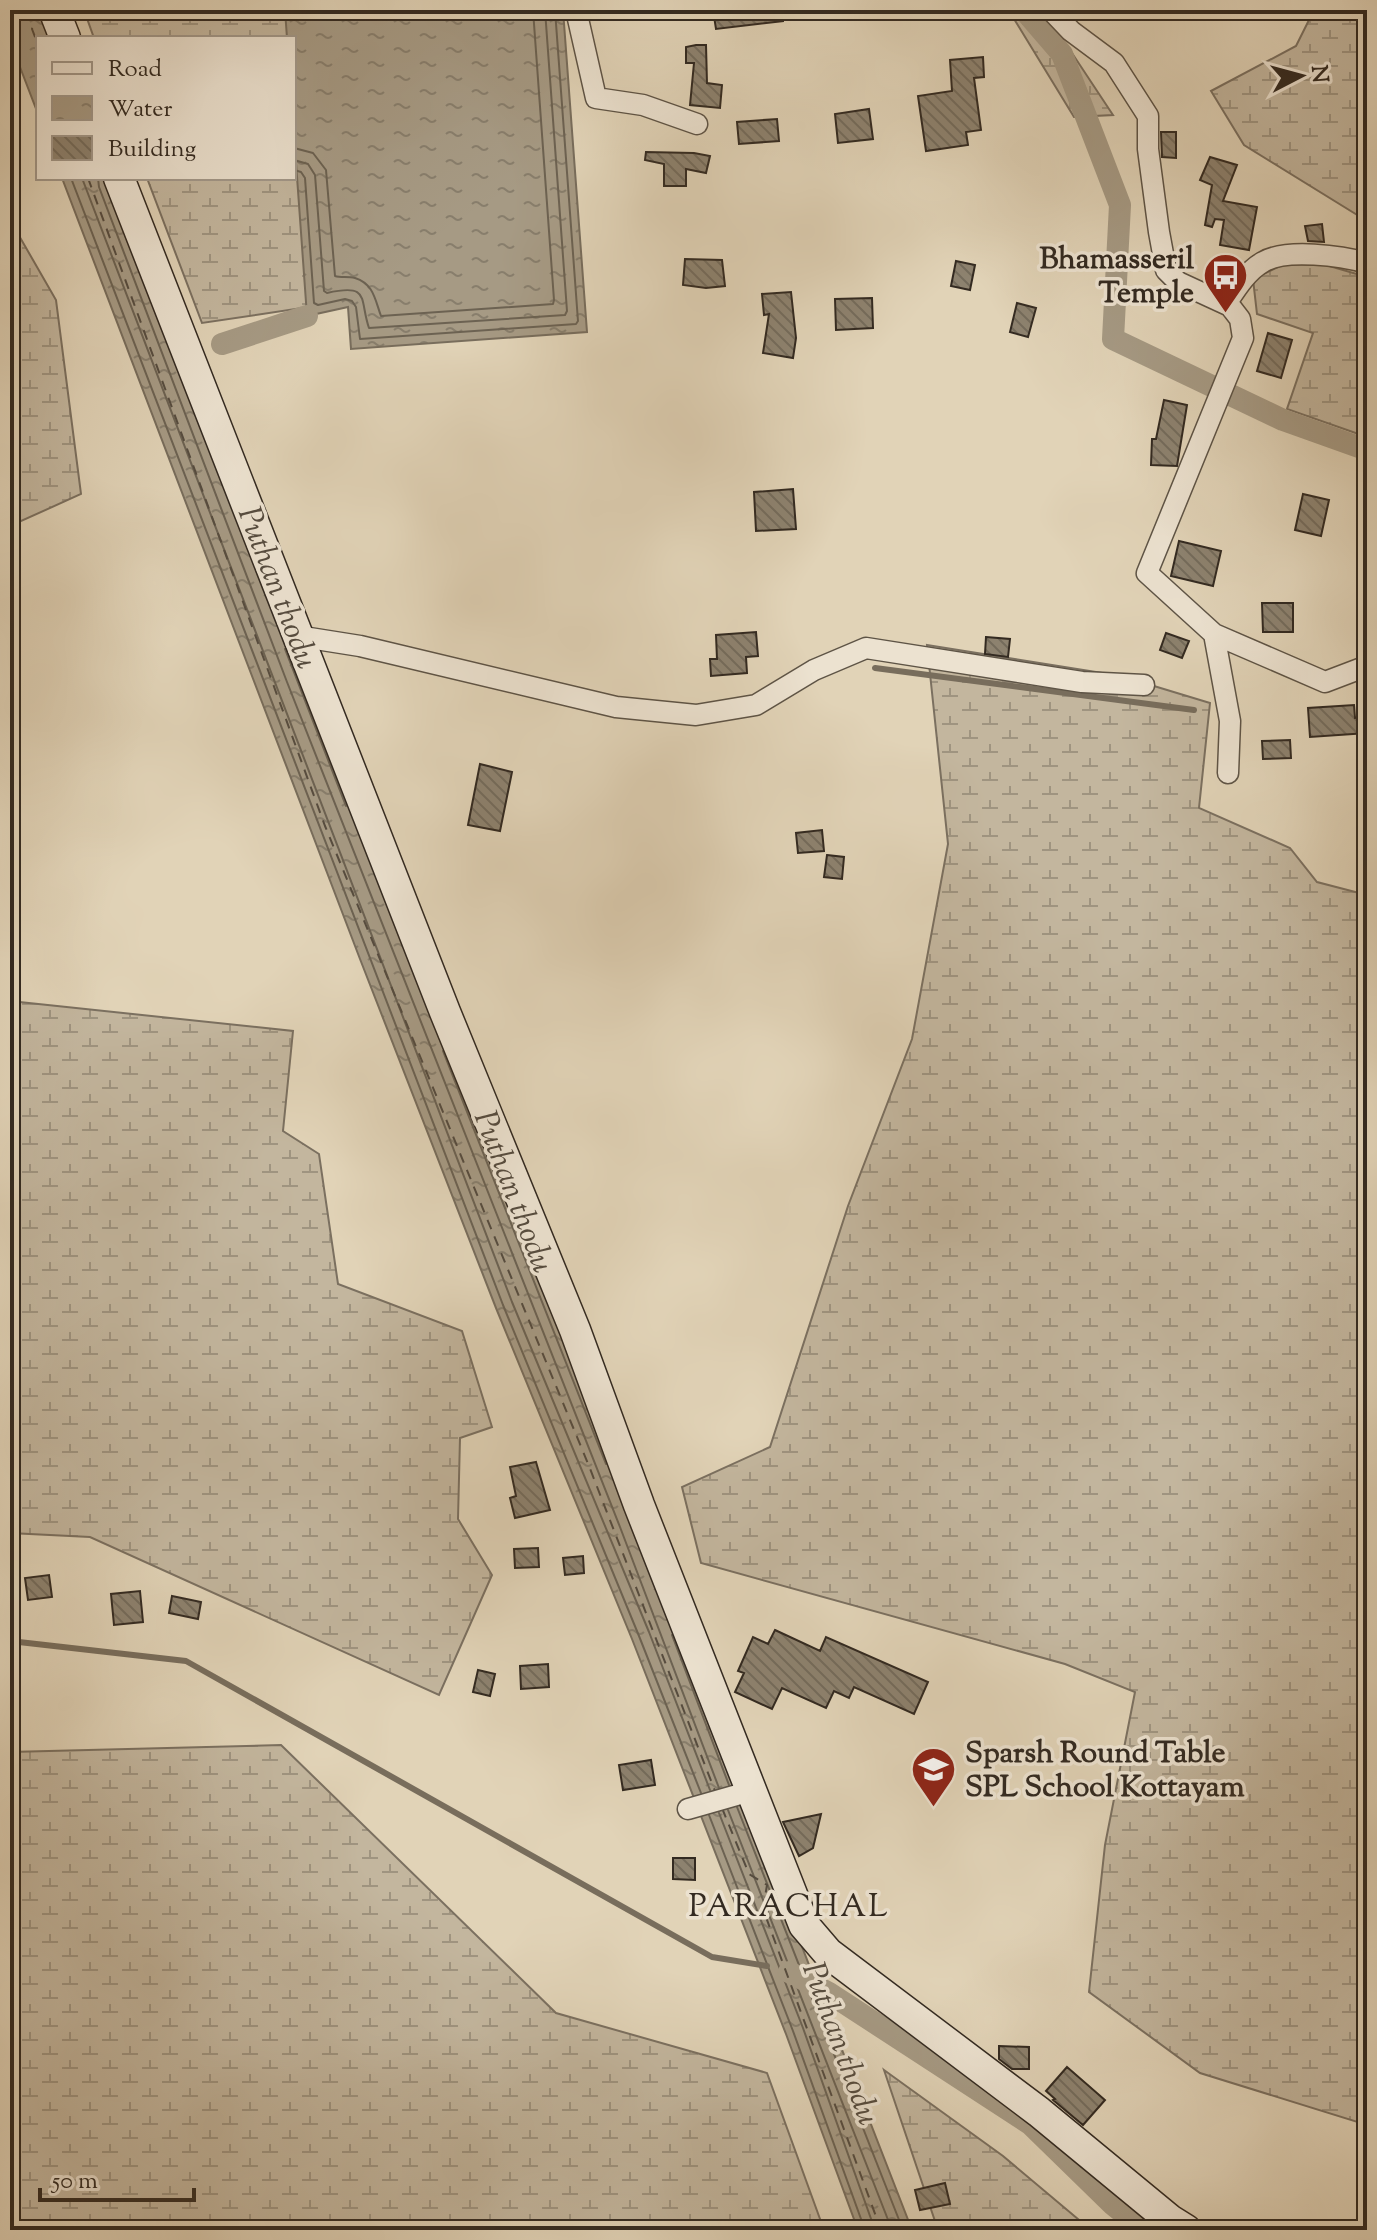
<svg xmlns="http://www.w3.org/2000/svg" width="1377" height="2240" font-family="'Sorts Mill Goudy',serif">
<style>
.wetland{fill:url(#wetland-marsh);stroke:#7b7060;stroke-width:2}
.water{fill:url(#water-ripples);stroke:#786d5c;stroke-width:2}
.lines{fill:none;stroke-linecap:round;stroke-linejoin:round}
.shore{stroke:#6c6252;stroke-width:2}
.stream{stroke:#786d5c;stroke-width:6}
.canal{stroke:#a69a84;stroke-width:22}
.ferry{stroke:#564c3f;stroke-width:2;stroke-dasharray:10 8;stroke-linecap:butt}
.building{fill:url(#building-back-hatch);stroke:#332a21;stroke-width:2}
.street-casing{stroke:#5e5446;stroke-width:23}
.secondary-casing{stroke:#332a21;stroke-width:33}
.street{stroke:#ece2d0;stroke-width:20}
.secondary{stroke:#ece2d0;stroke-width:30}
.labels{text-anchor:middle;stroke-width:7;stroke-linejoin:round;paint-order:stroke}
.poi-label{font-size:30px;font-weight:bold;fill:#332a21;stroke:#ece2d0;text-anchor:end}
.water-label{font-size:32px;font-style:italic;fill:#564c3f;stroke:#ece2d0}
.neighbourhood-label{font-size:32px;letter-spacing:2px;fill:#332a21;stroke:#ece2d0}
</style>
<defs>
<pattern id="wetland-marsh" width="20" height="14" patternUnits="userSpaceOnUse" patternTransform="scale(2)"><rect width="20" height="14" fill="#c3b69e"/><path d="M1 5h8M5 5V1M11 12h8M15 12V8" fill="none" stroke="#9f9480"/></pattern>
<pattern id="water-ripples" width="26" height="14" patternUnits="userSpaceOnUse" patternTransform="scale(2)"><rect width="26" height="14" fill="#a69a84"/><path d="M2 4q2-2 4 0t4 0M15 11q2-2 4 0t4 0" fill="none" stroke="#887e6c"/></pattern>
<pattern id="building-back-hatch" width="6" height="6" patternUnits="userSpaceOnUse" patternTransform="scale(2)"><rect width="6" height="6" fill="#8d826f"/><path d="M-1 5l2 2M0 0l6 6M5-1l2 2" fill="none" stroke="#746b5b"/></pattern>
</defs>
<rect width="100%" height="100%" fill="#e1d3b7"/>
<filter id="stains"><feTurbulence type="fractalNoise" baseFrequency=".0025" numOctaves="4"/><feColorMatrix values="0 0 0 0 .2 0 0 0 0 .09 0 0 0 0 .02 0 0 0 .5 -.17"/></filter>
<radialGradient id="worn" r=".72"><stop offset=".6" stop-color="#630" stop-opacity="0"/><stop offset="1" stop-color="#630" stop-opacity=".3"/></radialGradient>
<path class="wetland" d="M84,10h318l13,281 -213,32 -55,-145h147v-140h-200z
M1003,10h31l34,37 45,68 -39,2 -63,-103z
M1314,10h53v211l-123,-76 -33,-54 85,-45z
M10,220l46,80 25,194 -71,32z
M1284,264l42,1 41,12v160l-80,-28 26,-76 -56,-19 -4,-35z
M927,645l194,31 89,27 -11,105 91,40 27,34 50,13v1230l-167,-52 -111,-81 16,-147 30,-153 -70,-28 -364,-101 -19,-76 88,-40 78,-241 64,-167 36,-195z
M10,1001l283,30 -10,100 36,23 19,130 124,47 30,96 -32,11 -2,81 34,56 -53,120 -349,-158 -80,-4z
M281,1745l275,268 211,60 57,157h-814v-478z
M884,2070l119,86 88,74h-153z"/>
<path class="water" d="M10,10h39l11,28h-22v76l-28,-73z
M285,10h278l24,322 -236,17 -3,-42 -41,9 -13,-181v-97h-7z
M62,178h53l797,2052h-54l-72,-196 -154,-395 -136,-331 -136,-349z"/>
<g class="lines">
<path class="shore" d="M294,148l19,5 13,17 9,106c6,2 13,0 20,2 19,6 20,22 26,38l172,-12 1,-4 -21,-290
M294,160l14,4 7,11 9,116 3,2c44,-10 32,6 42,35l196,-13 2,-4 -22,-301
M294,170l7,2 4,6 9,125 4,2 27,-6 7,2 4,6 4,32 216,-15 2,-3 -23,-311
M71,178l432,1127 136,331 62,157
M82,178l430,1124 137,330 61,158
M98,178l1,9 188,495 333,845 99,261
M285,649l61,157
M443,1051l163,413
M672,1635l57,150
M737,1807l166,423
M728,1810l164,420
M719,1813l84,215 72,202
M709,1815l84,216 72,199"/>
<path class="stream" d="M875,668l319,42
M10,1641l176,20 526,296 55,9"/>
<path class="canal" d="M1024,10l38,44 58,151 -7,134 170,81 84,30
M222,344l85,-28
M789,1972l40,21 201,131 82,80 32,26"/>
<path class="ferry" d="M35,10l-3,19 6,16
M88,178l237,648 264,640 126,325
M722,1808l27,66 18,11 -4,24 118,321"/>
</g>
<path class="building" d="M713,10h70v11l-67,8z
M696,45h10l1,38 15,2 -2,23 -30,-3 4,-42h-8v-16z
M983,57l1,20 -10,1 7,52 -15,2 2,13 -42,6 -8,-55 34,-5 -2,-31z
M869,109l4,30 -35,4 -3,-29z
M777,119l2,22 -40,3 -2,-22z
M1161,132h15v26l-14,-1z
M646,152l48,1 16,3 -4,17 -20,-4v17h-22v-22l-19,-4z
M1210,157l27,8 -14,36 34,6 -8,43 -29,-5 4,-25 -9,-1 -3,8 -7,-2 7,-40 -12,-5z
M1322,224l2,18 -16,-1 -3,-15z
M685,259l37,1 3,26 -19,2 -23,-3z
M956,261l19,4 -5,25 -19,-4z
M791,292l5,46 -3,20 -30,-5 6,-39 -5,1 -2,-21z
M872,298l1,30 -37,2 -1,-31z
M1017,303l19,5 -8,29 -18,-5z
M1268,333l24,7 -11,38 -24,-7z
M1164,400l23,5 -10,61 -26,-1 1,-26h4z
M793,489l3,40 -40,2 -2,-39z
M1303,494l26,6 -8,36 -26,-6z
M1179,541l42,10 -8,35 -42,-10z
M1262,603h31v29h-30z
M756,632l2,24 -12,1 1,16 -36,3 -1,-17h7l-1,-24z
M1166,633l23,8 -7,17 -22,-8z
M986,637l24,2 -2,18 -23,-3z
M1354,705l1,13 12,-1v16l-57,4 -2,-29z
M1290,740l1,18 -28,1 -1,-18z
M480,764l32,8 -12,59 -32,-6z
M822,830l2,21 -26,2 -2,-20z
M827,855l17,2 -2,22 -18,-2z
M536,1462l14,48 -35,8 -5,-20 6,-2 -6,-29z
M538,1548l1,19 -24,1 -1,-19z
M583,1556l1,17 -19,2 -2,-17z
M49,1575l3,22 -24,3 -3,-22z
M140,1591l3,31 -29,3 -3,-31z
M172,1596l29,6 -3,17 -29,-6z
M775,1630l45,21 6,-14 102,45 -14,32 -60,-27 -5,11 -15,-7 -8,17 -44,-20 -10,21 -37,-17 9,-19 -6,-2 15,-34 15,7z
M548,1664l1,23 -28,2 -1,-23z
M478,1670l17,4 -5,22 -17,-4z
M651,1760l4,25 -32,5 -4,-25z
M821,1814l-8,34 -14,8 -16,-34z
M673,1858h22v22l-22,-1z
M999,2046l30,1v22h-17l-13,-10z
M1067,2067l38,33 -22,25 -30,-25 2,-1 -9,-8z
M945,2183l5,21 -30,6 -5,-20z"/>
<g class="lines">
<defs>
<path id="street" d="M576,10l20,88 47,7 54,19
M1051,10l20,21 43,32 34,53v33l11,83 7,38 12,12 52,24 10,13 3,19 -96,235 67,61 111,48 42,-16
M1226,304c10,-15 21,-33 37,-42 23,-14 79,-6 104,1
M1214,634l16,87 -2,52
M297,636l63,10 256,61 80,8 60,-10 58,-35 52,-22 216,34 62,3
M688,1809l63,-18"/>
<path id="secondary" d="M54,10l11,28
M119,178l326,834 130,318 64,175 165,420 24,28 211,159 131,108 16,10"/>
</defs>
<use href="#street" class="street-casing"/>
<use href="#secondary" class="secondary-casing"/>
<use href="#street" class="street"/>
<use href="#secondary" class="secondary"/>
</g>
<defs>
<symbol id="bus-pin" viewBox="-11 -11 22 30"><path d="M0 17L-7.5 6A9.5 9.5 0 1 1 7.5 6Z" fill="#8f2418" stroke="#ece2d0"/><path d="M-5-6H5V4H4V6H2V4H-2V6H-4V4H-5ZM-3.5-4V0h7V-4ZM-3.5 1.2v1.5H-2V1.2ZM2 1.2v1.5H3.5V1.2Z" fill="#fff"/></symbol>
<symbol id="school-pin" viewBox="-11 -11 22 30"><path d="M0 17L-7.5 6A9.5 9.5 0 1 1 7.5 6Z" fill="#8f2418" stroke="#ece2d0"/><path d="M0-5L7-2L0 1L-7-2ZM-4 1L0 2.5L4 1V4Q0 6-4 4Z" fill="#fff"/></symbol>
</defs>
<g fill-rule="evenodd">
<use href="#bus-pin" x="1200" y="250" width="51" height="69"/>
<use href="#school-pin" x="908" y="1744" width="51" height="69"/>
</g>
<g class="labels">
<g class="poi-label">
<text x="1194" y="268">Bhamasseril<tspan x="1194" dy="34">Temple</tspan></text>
<text x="965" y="1762" text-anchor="start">Sparsh Round Table<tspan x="965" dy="34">SPL School Kottayam</tspan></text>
</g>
<g class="water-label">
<text transform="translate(279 587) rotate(69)" y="11">Puthan thodu</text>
<text transform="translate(515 1191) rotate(69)" y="11">Puthan thodu</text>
<text transform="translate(842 2043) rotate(70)" y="11">Puthan thodu</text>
</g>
<g class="neighbourhood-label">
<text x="789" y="1916">PARACHAL</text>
</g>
</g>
<rect width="1377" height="2240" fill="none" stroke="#e1d3b7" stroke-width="40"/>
<rect x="12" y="12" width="1353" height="2216" fill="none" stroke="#332a21" stroke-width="4"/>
<rect x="20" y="20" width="1337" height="2200" fill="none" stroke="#332a21" stroke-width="2"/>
<rect x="36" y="36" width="260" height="144" fill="#ece2d0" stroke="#a2988a" stroke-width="2"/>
<rect x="52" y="62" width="40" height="12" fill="#ece2d0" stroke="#a2988a" stroke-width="2"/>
<text x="108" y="76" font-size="24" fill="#332a21">Road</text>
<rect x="52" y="96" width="40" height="24" fill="url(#water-ripples)" stroke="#a2988a" stroke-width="2"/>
<text x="108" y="116" font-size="24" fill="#332a21">Water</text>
<rect x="52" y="136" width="40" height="24" fill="url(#building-back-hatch)" stroke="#a2988a" stroke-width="2"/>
<text x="108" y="156" font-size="24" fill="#332a21">Building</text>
<g transform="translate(1301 76) rotate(84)" stroke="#ece2d0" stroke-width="6" paint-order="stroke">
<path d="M0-6L14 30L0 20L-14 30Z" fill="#332a21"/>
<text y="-12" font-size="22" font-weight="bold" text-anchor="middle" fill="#332a21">N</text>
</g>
<path d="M40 2188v12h154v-12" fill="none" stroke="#332a21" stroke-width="4"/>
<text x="52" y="2188" font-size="24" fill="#332a21" stroke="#ece2d0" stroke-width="6" paint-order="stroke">50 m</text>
<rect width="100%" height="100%" filter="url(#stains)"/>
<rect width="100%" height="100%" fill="url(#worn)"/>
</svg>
